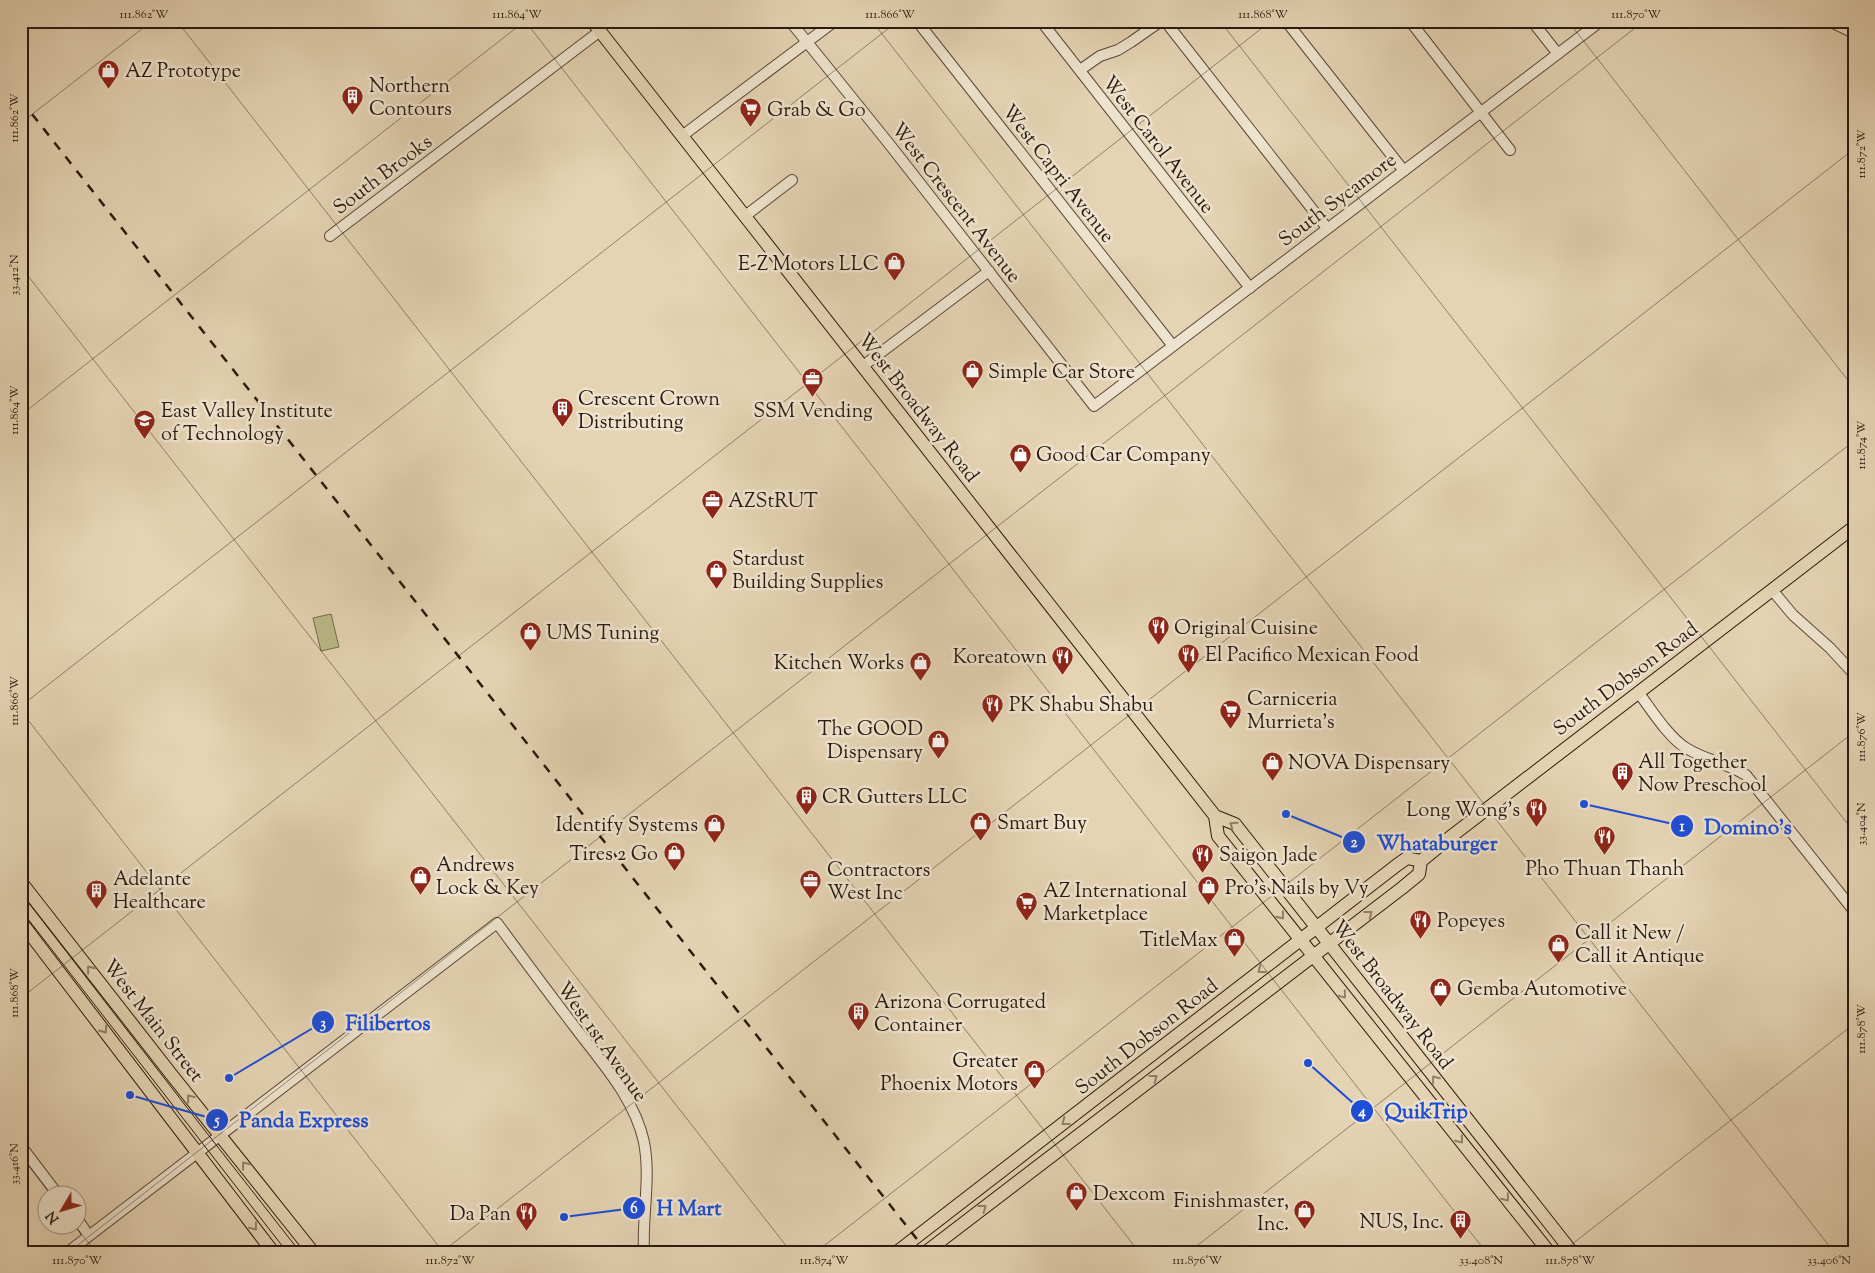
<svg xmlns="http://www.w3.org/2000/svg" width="1875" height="1273" font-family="'Sorts Mill Goudy',serif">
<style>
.green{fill:#bb8;stroke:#736a4c}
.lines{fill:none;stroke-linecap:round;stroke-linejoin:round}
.minor-casing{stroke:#5a4838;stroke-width:12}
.major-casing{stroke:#2b190f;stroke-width:14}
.minor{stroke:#eee3ce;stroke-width:10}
.major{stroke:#e5d4b4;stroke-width:12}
.tram{stroke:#2b190f;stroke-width:1}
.rail{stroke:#2b190f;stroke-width:2.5;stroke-dasharray:9 9;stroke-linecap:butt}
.oneway{stroke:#91806a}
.ticks{fill:none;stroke:#2b190f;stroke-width:1;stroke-opacity:0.45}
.labels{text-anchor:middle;stroke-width:5;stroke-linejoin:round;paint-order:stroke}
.poi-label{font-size:20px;fill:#2b190f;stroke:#eee3ce;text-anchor:start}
.street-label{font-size:20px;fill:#2b190f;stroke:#eee3ce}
.leader{fill:none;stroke:#1d4ed8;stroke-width:2}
.callout-dot{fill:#1d4ed8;stroke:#eee3ce;stroke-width:2}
.mark-label{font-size:15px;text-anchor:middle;font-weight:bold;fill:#fff}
.callout-label{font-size:21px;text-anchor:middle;font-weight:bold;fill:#1d4ed8;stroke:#eee3ce;stroke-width:5;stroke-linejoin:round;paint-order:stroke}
.neatline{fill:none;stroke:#2b190f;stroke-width:2}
.ticks-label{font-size:12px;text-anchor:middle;fill:#2b190f}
</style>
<rect width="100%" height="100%" fill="#e5d4b4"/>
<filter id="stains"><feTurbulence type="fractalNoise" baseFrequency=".004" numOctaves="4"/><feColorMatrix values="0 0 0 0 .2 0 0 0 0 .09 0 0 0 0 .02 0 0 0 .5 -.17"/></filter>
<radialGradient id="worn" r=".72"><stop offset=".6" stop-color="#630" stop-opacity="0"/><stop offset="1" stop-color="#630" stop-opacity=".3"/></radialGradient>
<path class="green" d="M331,614l8,33 -18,4 -8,-33z"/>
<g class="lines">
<defs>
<path id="minor" d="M790,21l100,124 204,261 507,-385
M917,21l256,325
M1041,21l209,267
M1165,21l162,207
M1286,21l118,150
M1410,21l100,129
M1532,21l26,33
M1829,21l25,12
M1080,70l20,-14 18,-6 13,-8 30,-21
M682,136l153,-115
M745,216l47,-36
M330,236l270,-205
M863,366l126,-95
M1772,590l21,25 37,33 24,26
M1638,692c13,17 30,45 48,56 19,12 41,15 60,27l108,136
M21,1146l38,50
M78,1220l11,16
M68,1252l429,-329c25,34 51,69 77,103 27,36 60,71 70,116 7,37 -2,73 0,110"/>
<path id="major" d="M592,21l623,795 3,20 331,416
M1215,816l20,8 337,428
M21,882l150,192 142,178
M21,922l252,330
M897,1252l500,-387 10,-7 14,3
M926,1252l476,-364 17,-14 2,-13 32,-26 401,-308"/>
</defs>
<use href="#minor" class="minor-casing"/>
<use href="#major" class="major-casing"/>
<use href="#minor" class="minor"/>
<use href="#major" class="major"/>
<path class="tram" d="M21,893l178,230 101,129
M21,910l266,342"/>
<path class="rail" d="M21,100l906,1152"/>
</g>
<defs><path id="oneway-chevron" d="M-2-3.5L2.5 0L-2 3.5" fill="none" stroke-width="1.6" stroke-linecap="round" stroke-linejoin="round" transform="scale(1.25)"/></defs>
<g class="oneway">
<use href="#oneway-chevron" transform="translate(1233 825) rotate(-145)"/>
<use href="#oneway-chevron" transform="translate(1369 914) rotate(-38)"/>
<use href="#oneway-chevron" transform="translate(1281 916) rotate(52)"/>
<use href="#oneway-chevron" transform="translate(90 969) rotate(-128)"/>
<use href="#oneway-chevron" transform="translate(1261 970) rotate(143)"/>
<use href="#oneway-chevron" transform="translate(1343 995) rotate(51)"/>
<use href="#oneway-chevron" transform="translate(104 1030) rotate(54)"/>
<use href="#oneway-chevron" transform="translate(1154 1078) rotate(-37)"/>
<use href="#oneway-chevron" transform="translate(1435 1079) rotate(-128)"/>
<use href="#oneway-chevron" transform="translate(190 1098) rotate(-129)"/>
<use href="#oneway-chevron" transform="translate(1065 1122) rotate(142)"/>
<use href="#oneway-chevron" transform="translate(1460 1140) rotate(51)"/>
<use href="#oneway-chevron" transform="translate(245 1165) rotate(-128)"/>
<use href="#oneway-chevron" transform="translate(1506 1198) rotate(52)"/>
<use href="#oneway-chevron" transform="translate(983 1208) rotate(-37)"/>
<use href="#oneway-chevron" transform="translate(254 1227) rotate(52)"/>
</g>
<path class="ticks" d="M177,21l962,1231M525,21l961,1231M872,21l962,1231M1220,21l634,811M1568,21l286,367M21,123l131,-102M21,267l770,985M21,415l504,-394M21,706l877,-685M21,711l422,541M21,998l1250,-977M21,1156l31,40M75,1226l21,26M69,1252l1575,-1231M442,1252l1412,-1103M816,1252l1038,-811M1189,1252l665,-520M1562,1252l292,-228"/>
<defs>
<symbol id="shop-pin" viewBox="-11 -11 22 30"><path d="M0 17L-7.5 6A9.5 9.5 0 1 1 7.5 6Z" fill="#8f2418" stroke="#eee3ce"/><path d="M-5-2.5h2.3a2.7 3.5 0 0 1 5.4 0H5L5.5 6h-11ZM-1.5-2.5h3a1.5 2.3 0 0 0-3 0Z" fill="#fff"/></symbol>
<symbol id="building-pin" viewBox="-11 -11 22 30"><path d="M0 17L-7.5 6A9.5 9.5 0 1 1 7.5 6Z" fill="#8f2418" stroke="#eee3ce"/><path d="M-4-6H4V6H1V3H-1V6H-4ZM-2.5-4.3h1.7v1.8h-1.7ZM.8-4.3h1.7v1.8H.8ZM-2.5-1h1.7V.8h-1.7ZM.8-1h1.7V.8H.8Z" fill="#fff"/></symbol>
<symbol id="supermarket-pin" viewBox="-11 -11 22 30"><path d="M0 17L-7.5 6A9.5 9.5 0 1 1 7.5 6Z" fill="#8f2418" stroke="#eee3ce"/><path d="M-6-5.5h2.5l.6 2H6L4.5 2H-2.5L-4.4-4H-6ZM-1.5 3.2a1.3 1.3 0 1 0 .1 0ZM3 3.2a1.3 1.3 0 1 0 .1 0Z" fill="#fff"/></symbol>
<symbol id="office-pin" viewBox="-11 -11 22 30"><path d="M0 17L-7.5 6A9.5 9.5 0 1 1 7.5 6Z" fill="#8f2418" stroke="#eee3ce"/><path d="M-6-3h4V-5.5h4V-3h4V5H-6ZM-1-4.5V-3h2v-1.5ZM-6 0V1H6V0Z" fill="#fff"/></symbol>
<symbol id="school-pin" viewBox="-11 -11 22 30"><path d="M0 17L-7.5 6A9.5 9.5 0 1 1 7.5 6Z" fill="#8f2418" stroke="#eee3ce"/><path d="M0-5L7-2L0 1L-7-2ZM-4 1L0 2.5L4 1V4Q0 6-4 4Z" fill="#fff"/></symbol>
<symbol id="restaurant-pin" viewBox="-11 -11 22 30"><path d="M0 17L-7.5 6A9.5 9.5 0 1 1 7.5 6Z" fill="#8f2418" stroke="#eee3ce"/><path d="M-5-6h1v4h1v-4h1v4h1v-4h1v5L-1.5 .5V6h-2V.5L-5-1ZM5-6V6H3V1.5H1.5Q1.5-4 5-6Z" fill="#fff"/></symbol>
</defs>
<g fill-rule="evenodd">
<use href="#shop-pin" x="96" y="58" width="25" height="34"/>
<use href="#building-pin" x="340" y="84" width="25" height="34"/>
<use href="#supermarket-pin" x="738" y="96" width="25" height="34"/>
<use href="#shop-pin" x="882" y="250" width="25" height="34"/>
<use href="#shop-pin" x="960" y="358" width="25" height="34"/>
<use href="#office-pin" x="800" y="366" width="25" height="34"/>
<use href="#building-pin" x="550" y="396" width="25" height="34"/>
<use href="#school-pin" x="132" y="408" width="25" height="34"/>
<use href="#shop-pin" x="1008" y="442" width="25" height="34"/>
<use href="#office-pin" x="700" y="488" width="25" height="34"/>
<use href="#shop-pin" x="704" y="558" width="25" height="34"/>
<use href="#restaurant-pin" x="1146" y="614" width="25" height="34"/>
<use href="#shop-pin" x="518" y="620" width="25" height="34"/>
<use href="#restaurant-pin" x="1176" y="642" width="25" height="34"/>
<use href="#restaurant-pin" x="1050" y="644" width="25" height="34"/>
<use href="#shop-pin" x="908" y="650" width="25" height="34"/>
<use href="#restaurant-pin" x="980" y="692" width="25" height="34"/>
<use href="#supermarket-pin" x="1218" y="698" width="25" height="34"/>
<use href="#shop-pin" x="926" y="728" width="25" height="34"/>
<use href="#shop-pin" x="1260" y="750" width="25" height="34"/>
<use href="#building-pin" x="1610" y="760" width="25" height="34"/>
<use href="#building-pin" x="794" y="784" width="25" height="34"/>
<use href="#restaurant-pin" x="1524" y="796" width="25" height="34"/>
<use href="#shop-pin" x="968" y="810" width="25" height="34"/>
<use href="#shop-pin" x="702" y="812" width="25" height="34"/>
<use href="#restaurant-pin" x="1592" y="824" width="25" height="34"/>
<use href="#shop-pin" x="662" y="840" width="25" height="34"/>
<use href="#restaurant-pin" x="1190" y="842" width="25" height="34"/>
<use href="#shop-pin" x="408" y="864" width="25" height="34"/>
<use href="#office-pin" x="798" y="868" width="25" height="34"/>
<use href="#shop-pin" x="1196" y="874" width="25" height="34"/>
<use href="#building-pin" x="84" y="878" width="25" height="34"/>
<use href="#supermarket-pin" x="1014" y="890" width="25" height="34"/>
<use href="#restaurant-pin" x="1408" y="908" width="25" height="34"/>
<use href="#shop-pin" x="1222" y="926" width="25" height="34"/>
<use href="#shop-pin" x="1546" y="932" width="25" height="34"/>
<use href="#shop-pin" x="1428" y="976" width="25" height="34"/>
<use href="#building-pin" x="846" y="1000" width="25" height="34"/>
<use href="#shop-pin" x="1022" y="1058" width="25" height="34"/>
<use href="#shop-pin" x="1064" y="1180" width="25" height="34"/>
<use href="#shop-pin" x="1292" y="1198" width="25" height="34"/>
<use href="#restaurant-pin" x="514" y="1200" width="25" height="34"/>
<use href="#building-pin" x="1448" y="1208" width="25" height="34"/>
</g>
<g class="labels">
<g class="poi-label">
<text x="125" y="77">AZ Prototype</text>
<text x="369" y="92">Northern<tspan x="369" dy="23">Contours</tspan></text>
<text x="767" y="116">Grab &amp; Go</text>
<text x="879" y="270" text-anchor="end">E-Z Motors LLC</text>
<text x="988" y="378">Simple Car Store</text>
<text x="578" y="405">Crescent Crown<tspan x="578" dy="23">Distributing</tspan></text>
<text x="161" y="417">East Valley Institute<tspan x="161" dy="23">of Technology</tspan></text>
<text x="813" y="417" text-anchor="middle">SSM Vending</text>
<text x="1036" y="461">Good Car Company</text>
<text x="728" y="507">AZStRUT</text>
<text x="732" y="565">Stardust<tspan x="732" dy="23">Building Supplies</tspan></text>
<text x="1174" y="634">Original Cuisine</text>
<text x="546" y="639">UMS Tuning</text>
<text x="1205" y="661">El Pacifico Mexican Food</text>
<text x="1047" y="663" text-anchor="end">Koreatown</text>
<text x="904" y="669" text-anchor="end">Kitchen Works</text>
<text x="1247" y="705">Carniceria<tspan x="1247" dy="23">Murrieta's</tspan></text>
<text x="1009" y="711">PK Shabu Shabu</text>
<text x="923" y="735" text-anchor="end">The GOOD<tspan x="923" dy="23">Dispensary</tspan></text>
<text x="1638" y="768">All Together<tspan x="1638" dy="23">Now Preschool</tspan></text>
<text x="1288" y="769">NOVA Dispensary</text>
<text x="822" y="803">CR Gutters LLC</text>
<text x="1520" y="816" text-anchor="end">Long Wong's</text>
<text x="997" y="829">Smart Buy</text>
<text x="698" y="831" text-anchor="end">Identify Systems</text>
<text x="658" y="860" text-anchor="end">Tires 2 Go</text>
<text x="1219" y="861">Saigon Jade</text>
<text x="436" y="871">Andrews<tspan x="436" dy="23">Lock &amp; Key</tspan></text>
<text x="1605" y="875" text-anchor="middle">Pho Thuan Thanh</text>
<text x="827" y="876">Contractors<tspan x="827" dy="23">West Inc</tspan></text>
<text x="113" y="885">Adelante<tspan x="113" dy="23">Healthcare</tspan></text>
<text x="1225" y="894">Pro's Nails by Vy</text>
<text x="1043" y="897">AZ International<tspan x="1043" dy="23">Marketplace</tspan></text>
<text x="1437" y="927">Popeyes</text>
<text x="1575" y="939">Call it New /<tspan x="1575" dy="23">Call it Antique</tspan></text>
<text x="1218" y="946" text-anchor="end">TitleMax</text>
<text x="1457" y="995">Gemba Automotive</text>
<text x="874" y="1008">Arizona Corrugated<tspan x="874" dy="23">Container</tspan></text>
<text x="1018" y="1067" text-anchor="end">Greater<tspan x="1018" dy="23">Phoenix Motors</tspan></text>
<text x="1093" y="1200">Dexcom</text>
<text x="1289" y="1207" text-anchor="end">Finishmaster,<tspan x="1289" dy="23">Inc.</tspan></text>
<text x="511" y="1220" text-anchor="end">Da Pan</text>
<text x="1444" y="1228" text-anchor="end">NUS, Inc.</text>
</g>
<g class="street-label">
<text transform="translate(1159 144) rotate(52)" y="7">West Carol Avenue</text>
<text transform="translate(1059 173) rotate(52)" y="7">West Capri Avenue</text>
<text transform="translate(382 174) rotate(-37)" y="7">South Brooks</text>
<text transform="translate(1337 199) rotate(-37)" y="7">South Sycamore</text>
<text transform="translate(957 202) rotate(52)" y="7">West Crescent Avenue</text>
<text transform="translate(919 407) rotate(52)" y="7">West Broadway Road</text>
<text transform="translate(1625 678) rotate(-37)" y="7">South Dobson Road</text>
<text transform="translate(1393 994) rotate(52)" y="7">West Broadway Road</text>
<text transform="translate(154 1020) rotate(52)" y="7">West Main Street</text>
<text transform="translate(1146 1036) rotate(-38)" y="7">South Dobson Road</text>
<text transform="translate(603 1041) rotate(55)" y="7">West 1st Avenue</text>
</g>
</g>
<path class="leader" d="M1584 804L1682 826M1286 814L1354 842M229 1078L323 1022M1308 1063L1362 1111M130 1095L217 1120M564 1217L634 1208"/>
<g class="callout-dot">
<circle cx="1584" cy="804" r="5"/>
<circle cx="1286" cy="814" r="5"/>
<circle cx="229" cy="1078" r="5"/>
<circle cx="1308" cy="1063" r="5"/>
<circle cx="130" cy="1095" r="5"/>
<circle cx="564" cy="1217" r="5"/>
<circle cx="1682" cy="826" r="12"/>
<circle cx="1354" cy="842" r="12"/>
<circle cx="323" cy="1022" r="12"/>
<circle cx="1362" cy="1111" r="12"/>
<circle cx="217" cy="1120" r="12"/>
<circle cx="634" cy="1208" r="12"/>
</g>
<g class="mark-label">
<text x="1682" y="831">1</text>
<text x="1354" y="847">2</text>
<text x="323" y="1028">3</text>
<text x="1362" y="1116">4</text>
<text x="217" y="1125">5</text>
<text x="634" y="1213">6</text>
</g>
<g class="callout-label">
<text x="1748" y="834">Domino's</text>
<text x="1437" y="850">Whataburger</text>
<text x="388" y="1030">Filibertos</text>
<text x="1426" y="1118">QuikTrip</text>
<text x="304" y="1127">Panda Express</text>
<text x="689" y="1215">H Mart</text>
</g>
<rect width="1875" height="1273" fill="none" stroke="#e5d4b4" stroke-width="55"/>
<g transform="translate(62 1210) rotate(232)"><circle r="24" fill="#eee3ce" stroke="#a09282"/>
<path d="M0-4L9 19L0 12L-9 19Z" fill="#8f2418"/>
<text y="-8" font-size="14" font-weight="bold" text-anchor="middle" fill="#2b190f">N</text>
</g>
<rect x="28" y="28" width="1820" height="1218" class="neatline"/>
<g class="ticks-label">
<text x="144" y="18">111.862°W</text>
<text x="517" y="18">111.864°W</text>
<text x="890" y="18">111.866°W</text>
<text x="1263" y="18">111.868°W</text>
<text x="1636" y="18">111.870°W</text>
<text transform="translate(14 118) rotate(-90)" y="4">111.862°W</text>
<text transform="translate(1861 154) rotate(-90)" y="4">111.872°W</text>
<text transform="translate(14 275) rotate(-90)" y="4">33.412°N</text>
<text transform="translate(14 410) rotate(-90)" y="4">111.864°W</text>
<text transform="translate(1861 445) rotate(-90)" y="4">111.874°W</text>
<text transform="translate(14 701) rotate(-90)" y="4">111.866°W</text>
<text transform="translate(1861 737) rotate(-90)" y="4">111.876°W</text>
<text transform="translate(1861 824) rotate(-90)" y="4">33.404°N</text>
<text transform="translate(14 993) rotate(-90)" y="4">111.868°W</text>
<text transform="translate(1861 1029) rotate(-90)" y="4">111.878°W</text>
<text transform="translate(14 1164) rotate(-90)" y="4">33.416°N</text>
<text x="77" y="1264">111.870°W</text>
<text x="450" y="1264">111.872°W</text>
<text x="824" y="1264">111.874°W</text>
<text x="1197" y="1264">111.876°W</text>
<text x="1481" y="1264">33.408°N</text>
<text x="1570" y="1264">111.878°W</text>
<text x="1829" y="1264">33.406°N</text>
</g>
<rect width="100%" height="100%" filter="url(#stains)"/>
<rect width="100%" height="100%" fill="url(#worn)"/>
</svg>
